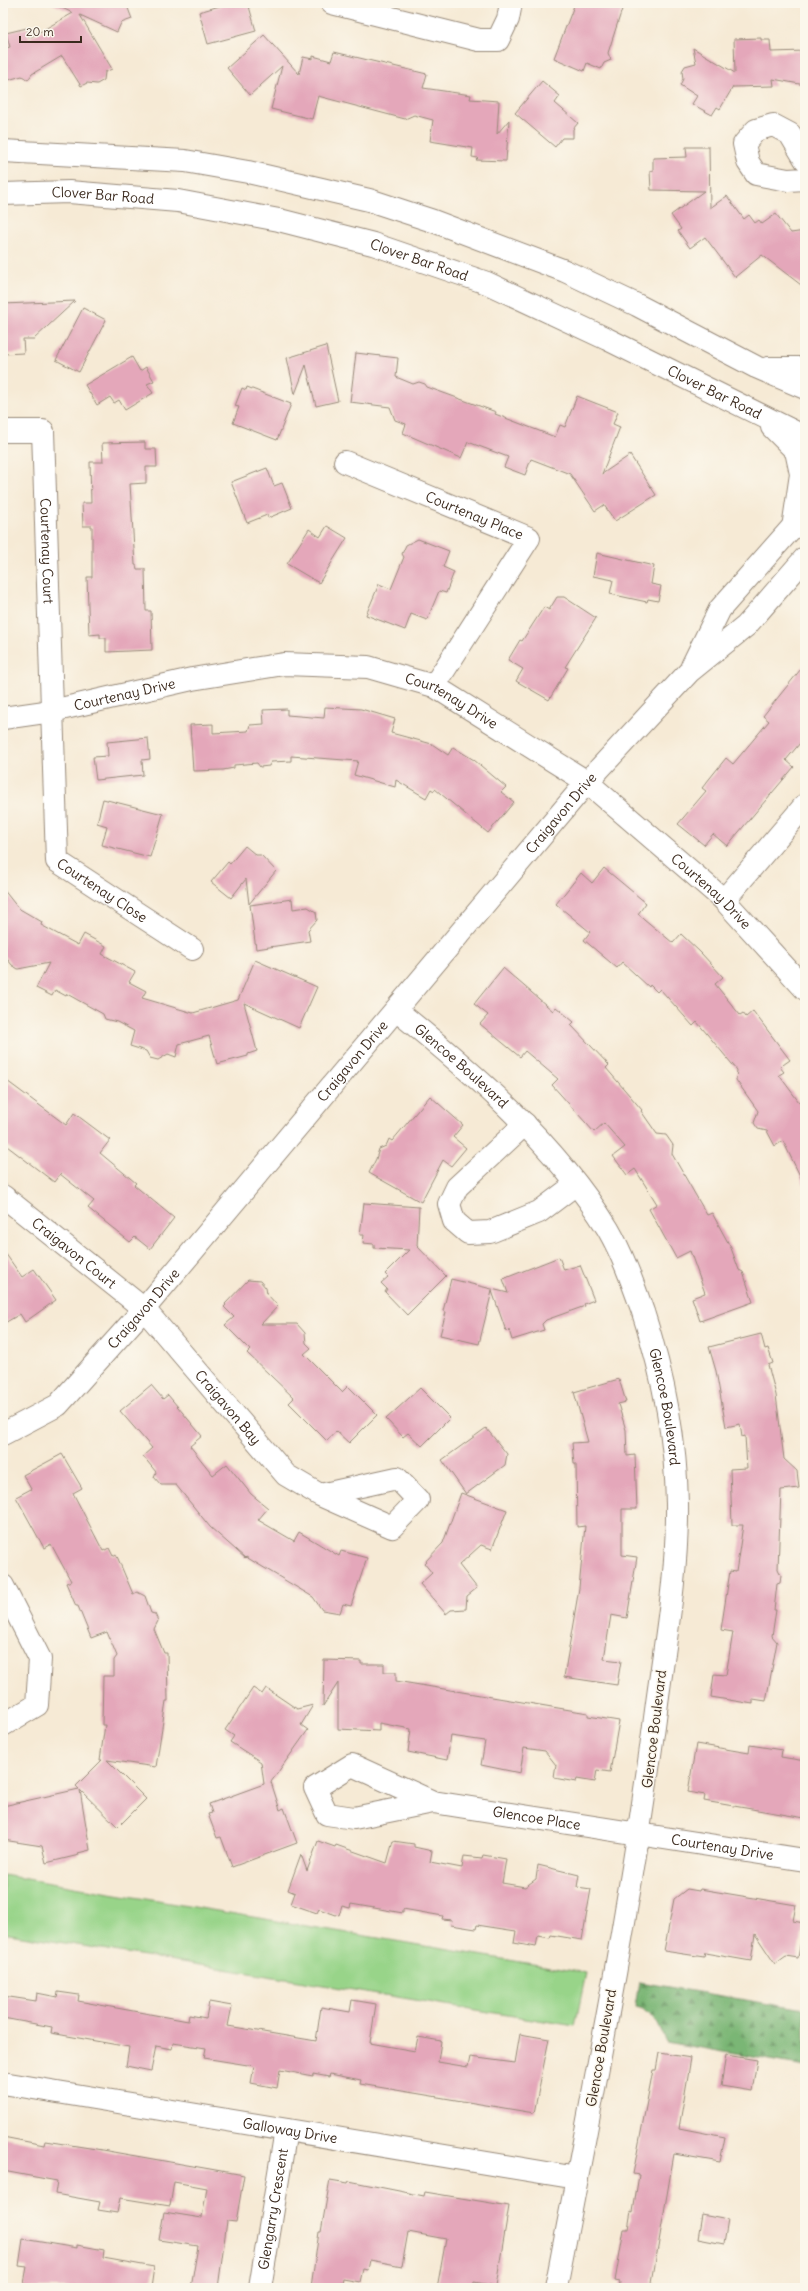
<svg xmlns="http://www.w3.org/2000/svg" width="808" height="2291" font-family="Delius,sans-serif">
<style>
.forest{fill:url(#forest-firs);stroke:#5a704a}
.green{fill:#98d489;stroke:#6a7f54}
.building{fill:#e4a7ba}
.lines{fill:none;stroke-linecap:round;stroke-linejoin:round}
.minor-casing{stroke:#988a7a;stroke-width:24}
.tertiary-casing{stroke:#988a7a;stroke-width:24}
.secondary-casing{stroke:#988a7a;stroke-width:24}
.minor{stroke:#fff;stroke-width:22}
.tertiary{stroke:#fff;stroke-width:22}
.secondary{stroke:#fff;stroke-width:22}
.labels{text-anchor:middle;stroke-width:3;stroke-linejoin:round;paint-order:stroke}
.street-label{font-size:14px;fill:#3b2a1e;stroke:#fbf7ec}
</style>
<defs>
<pattern id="forest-firs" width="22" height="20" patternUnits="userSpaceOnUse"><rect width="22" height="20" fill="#7ab675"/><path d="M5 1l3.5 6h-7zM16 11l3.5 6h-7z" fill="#65945f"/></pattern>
</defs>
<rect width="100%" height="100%" fill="#fbf7ec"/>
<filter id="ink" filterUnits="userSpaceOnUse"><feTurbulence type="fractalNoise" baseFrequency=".025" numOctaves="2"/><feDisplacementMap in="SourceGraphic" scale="8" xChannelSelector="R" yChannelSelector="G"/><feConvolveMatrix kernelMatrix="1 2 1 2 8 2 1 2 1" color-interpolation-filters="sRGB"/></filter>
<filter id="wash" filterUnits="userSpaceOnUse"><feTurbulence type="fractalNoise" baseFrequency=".012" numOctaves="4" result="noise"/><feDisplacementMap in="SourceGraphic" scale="16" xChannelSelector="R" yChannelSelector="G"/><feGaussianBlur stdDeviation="0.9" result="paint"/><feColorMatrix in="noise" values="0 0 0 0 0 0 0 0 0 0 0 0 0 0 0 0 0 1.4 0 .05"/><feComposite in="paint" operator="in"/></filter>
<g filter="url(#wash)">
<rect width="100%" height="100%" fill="#f6ead5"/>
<path class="forest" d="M639,1982l166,28v56l-139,-24c-9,-19 -10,-30 -31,-35z"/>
<path class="green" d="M3,1875l583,98 -11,53 -572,-93z"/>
<g id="blocks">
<path class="building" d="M51,3h75l6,16 -11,4 -4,9 -37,-17 32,54 -7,3 -1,8 -7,4 -10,-1 -6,3 -19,-30 -30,18 -4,6 -6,-4 -14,4 -5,-21v-10l7,-2 -4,-14 21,-5 2,10 44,-25z
M222,3h26l8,28 -48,13 -9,-32 24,-7z
M575,3h49l-16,50 3,7 -7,3 -3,6 -14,-6 -3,8 -30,-13z
M264,35l35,39 4,-17 10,2v-3l18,5 3,-9 93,22 -4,14 48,7 -1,4 29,2 -2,33 12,-14 -3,41 -30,-1 2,-2 -6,-1 1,-9 -43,-7 3,-21 -19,-5 -9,4 -87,-23 -6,23 -41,-10 11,-43 -32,29 -23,-27z
M761,38v2h9l1,12 34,-1v34l-32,-6 1,7 -41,1 -13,22 -3,-2 -5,8 -20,-11 5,-8 -17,-11 3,-6 -1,-8 3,-5 11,-3 -3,-15 42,25 -1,-34z
M542,81l18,15 -5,7 23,20 -5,6v9h-11l-7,9 -40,-34z
M686,147h23l1,61 17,-12 17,23 5,-4 6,8 4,-3 3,4 14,-10 15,19 14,-2v57l-43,-33 -27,22 -30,-40 -15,11 -12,-17 3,-2 -10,-14 33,-24 -53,-1 -1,-19h3v-13l34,-1z
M75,301l-41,38h-11l1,14 -21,1v-50z
M83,308l23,12 -27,52 -23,-12z
M326,346l12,55 -22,5 -10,-41 -11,29 -8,-36z
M356,353l42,5 -2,19 17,7 6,-2 6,2 2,3 69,25 -1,2 60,23 5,-12 5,2 12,-31 41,16 -5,12 7,3 -18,47 28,-19 26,40 -41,26 -11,-16 -9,6 -25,-37 -39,-15 -6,16 -21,-8 4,-10 -40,-15 -7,16 -58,-25 3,-9 -11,-4 -5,-13 -40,-5z
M132,357l8,14 6,-4 8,14 -7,3 6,9 -28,17 -6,-10 -5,3 -4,-6 -13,8 -12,-20z
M247,387l44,17 -14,36 -44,-17 6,-16 -4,-1 7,-18 4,2z
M145,442v7h11l1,18h-11v16l-16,1 5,81h1l1,4h8l1,42h5l1,39 -46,2v-14h-6v-4l-11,1 -2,-58h5v-51h-9l-1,-23h9l-1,-41h13l-1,-19z
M267,468l7,18 8,-3 10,25 -24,10 -1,-3 -20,8 -16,-41z
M327,526l20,12 -28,45 -32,-19 22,-35 11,8z
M418,539l31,12 -6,16 11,5 -8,21 -7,-2 -12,29 -16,-6 -6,16 -39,-15 13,-31 12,5 13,-32 -2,-3 4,-9z
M597,553l57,13 -3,18 10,2 -3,15 -10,-2 -1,3 -37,-8 3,-14 -20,-4z
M557,597h7l32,21 -31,49 3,1 -19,32 -33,-19 7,-12 -15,-9 12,-20 2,1 22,-34 5,3z
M805,664v73l-19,23 8,7 -67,79 -14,-12 -9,11 -26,-21 28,-33 -4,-3 24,-30 7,6 36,-43 -6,-5z
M325,707l36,2 34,10 -4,14 41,11 16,11 5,-8 21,13 32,27 -5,5 13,10 -26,31 -53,-44 -1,2 -3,-2 -5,9 -30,-18 -1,7 -41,-12 4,-14 -67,-5v5l-20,1 -2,4 -9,1 -3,-4 -23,2v3l-11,2 -30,1 -3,-46 23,-1v9l35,-2 2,-6 14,-1 -1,-14 24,-1v6l37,3z
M148,738l2,21 -8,1 1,15 -47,5 -3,-23 15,-1 -1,-14z
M103,799l60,15 -13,43 -48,-12 5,-19 -10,-3z
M245,846l11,9h5l15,16 -27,33 -3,-25 -15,19 -20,-16 17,-20 2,2z
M604,868l42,35 -8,11 35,29 8,-9 20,19 22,24 -8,7 25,31 3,-2 3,4 7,-6 37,49 -10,7 4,5 -5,3 20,27 6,-4v88l-22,-45 -8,5 -8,-15 -9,-2 -4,-6 4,-12 -22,-31 1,-10 -40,-48 -4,4 -33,-37 -3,3 -7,-7 -1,2 -27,-25 -5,6 -33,-28 6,-8 -34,-28 25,-31 11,10z
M3,889l15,19 24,14 -1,3 37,20 6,-11 22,12 -4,8 33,18 -6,10 17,9 -4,7 51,15 45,-13 17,-40 62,27 -18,41 -55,-25 13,48 -9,3v2l-31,8 -8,-28 -30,8 -3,13 -8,-3 -10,6 -8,-2 -4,-7 -16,-5 4,-15 -17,-9 -12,-3 -2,-5 -36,-20 -1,2 -11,-6 -3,6 -16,-8 13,-25 -31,6 -6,-4 -9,-11z
M292,899l1,10 15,-2 8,5 1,8 -9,10 2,11 -54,8 -6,-44z
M503,968l50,43 3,-4 18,15 -3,3 38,40 -3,3 36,42 -1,1 16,23 9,1 7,10 -1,9 35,61 5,-2 19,35 8,22 4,2 10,30 -53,19 -8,-23 13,-5 -15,-42 -14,7 -27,-49 8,-5 -22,-35 -8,6 -14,-19 12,-9 -21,-24 -10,9 -42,-47 6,-6 -33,-28 -5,6 -40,-33 8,-9 -14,-11z
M3,1078l63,47 8,-12 36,27 -10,13 36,30 -2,2 40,33 -24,31 -15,-12 -5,5 -42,-34 6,-7 -34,-27 -6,8 -51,-39z
M430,1096l33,29 -10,12 13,11 -15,18 -8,-6 -22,42 -52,-29 7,-14 3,-10 7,-3 3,-7 3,2z
M364,1203l55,4 -2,39 29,30 -39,39 -22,-23 2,-3 -6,-6 7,-6 -3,-3 24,-24 -35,-2v-4l-11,-1 1,-8h-4z
M3,1250l19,27 12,-8 22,31 -31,22 -5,-8 -17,10z
M559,1257l5,13 16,-5 14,35 -10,4 1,2 -39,14 -4,4 2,6 -32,10 -3,-10 -3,1 -14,-40 -13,53 -39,-9 6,-23 -3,-1 8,-32 57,14 -5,-14z
M248,1280l12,1 6,7 1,6 11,12 -17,18h36l8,9 1,10 5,5 -7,6 38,38 6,-6 29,29 -28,28 -13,-12 -9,10 -38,-38 5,-5 -47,-45 3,-3 -25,-25 9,-8 -10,-10 2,-2 -1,-1z
M761,1334l4,15 3,-1 5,15 -5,2 8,30 8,64 13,12 2,17 -18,2 -3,79 3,6 -1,8 -3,1 -3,26h2l-4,26 5,6 -11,59 -13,-2v5l-42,-7 3,-23 12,1 7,-43 -12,-2 9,-59 6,1 7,-47h-11l-2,-56 17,-1 -2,-32 -3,1 -2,-13 -14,3 -10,-56 -7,-24z
M619,1379l7,23 -8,2 8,26 1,26 8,-1 2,54h-15v46l15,2 -10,61 -16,-3 -7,44 17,2 -4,24 -53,-8 15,-89 6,-62 -8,1 -1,-63h-2l-2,-21 16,-1 -14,-50z
M151,1385l12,14 5,-4 34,41 -12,10 23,29 14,-11 24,30 17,14 -10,12 36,21 5,-9 40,24 2,-5 26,7 -16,48 -8,-2 -3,9 -18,-3 -9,-13 -67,-40 -1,1 -35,-31 -34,-42h-15l-7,-8 2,-5 -13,-16 9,-8 -32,-37z
M420,1388l30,30 -28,28 -14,-13 -5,4 -17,-18z
M486,1428l21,26 -2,11 -39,29 -24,-34z
M62,1454l20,34 -9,5 30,58 6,-3 4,8 3,-2 17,40 4,-2 8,4 6,17 4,1 3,7 -4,8 10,24h3l1,48h-2l-10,66 -49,-7 39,39 -28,28 -38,-37 10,60 -12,3 1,2 -33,8 -4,-17 -39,-6v-34l76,-17 -3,-3 26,-26h-2l5,-35h-3l1,-49h11v-16l3,-4 -10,-24 -16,6 -13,-32h-2l-10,-23 5,-2 -20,-37 -7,4 -28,-51 15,-8 -8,-14z
M461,1493l46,17 -15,39 -11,-4 -22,20 18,23 -10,8 -1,13 -15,1 -5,4 -26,-30 12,-11 -8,-10 19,-20z
M324,1660l37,1v3h23v8h12v9l192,32v3l31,5 -9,51 -13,-2 -2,12 -18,-3 -1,3 -22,-4 2,-13 -11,-14 -21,-3 -4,25 -39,-8 4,-24 -34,-5 -4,24 -39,-8 3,-23 -32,-6v8l-41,-2v-46l-15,23z
M253,1688l9,6 4,-6 31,21 16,-4 -12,20 7,5 -37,52 9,28 4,-2 13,35 -65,24 -11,-30 -4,1 -9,-24 4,-1 -3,-9 55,-20 -3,-22 -31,-20 4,-6 -9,-6z
M696,1744l53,9 1,-8 32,5 -1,7 24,4v57l-101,-17 1,-6 -17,-3z
M318,1841l17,6 1,-2 51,18 6,-22 21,3v3l18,4 -2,11 32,6 2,-12 18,2 1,-3 23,4 -4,24 23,4 11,-8 2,-14 41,10 -2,12 14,2 -9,51 -31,-5 -1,3 -12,-2 -2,11 -22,-4 2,-12 -39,-6 -1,4 -25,-4 1,-5 -10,-1 1,-3 -40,-7v4l-52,-9 -1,4 -8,-2 -3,10 -20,-7 -2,4 -26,-9 4,-11 -7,-3 13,-36 6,17z
M687,1889l12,2 1,-2 96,16 -3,16 11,2 -6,35 -12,-2 -11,8 -20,-30 -4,27 -46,-8 -1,4 -40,-6 10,-52z
M58,1992l21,3 -1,6 110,20 1,-6 17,3 3,-16 23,4 -4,20 88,15 5,-34 29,5 2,-12 24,4 -6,39 45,8 3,-14 23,4 -3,21 30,5 2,-10 45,6 5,-29 29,5 -15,74 -174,-29 1,-4 -31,-6 -1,3 -16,-3v2l-33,-6 -3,18 -26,-5 3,-17 -50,-8 2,-10 -33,-5 -1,6 -16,-3 -5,25 -25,-5 3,-19 -78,-14 1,-6 -49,-9v-22l33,5 1,-8 20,4z
M659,2053l32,5 -12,70 46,9 -5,25 -46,-8 -23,134h-32l1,-6 -5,-1 9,-52h4l3,-18 2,1 6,-37 -6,-1 20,-104h3z
M726,2055l31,5 -5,31 -31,-5z
M3,2137l41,8 1,-4 51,8 148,26 -8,47 -9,-1 -9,67h-27l7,-42 -39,-6 5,-28 38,6 5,-30 -33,-6 -4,24 -50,-8 -3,15 -19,-3 2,-8 -45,-8 2,-13 -54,-10z
M330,2180l18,3 1,-2 75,15 1,-4 84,14 -13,80 -22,-4 -1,6h-36l9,-49 -38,-7 -6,34 -32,-6 -2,10 -5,-1 -3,13 -17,-3 -2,9h-30l8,-56h2z
M702,2215l26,5 -4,24 -26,-5z
M23,2239l54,9v-3l27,5 -1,8 51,9 -3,21h-25l-23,-4v4h-80l4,-21 -8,-1z"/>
</g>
</g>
<g filter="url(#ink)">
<use href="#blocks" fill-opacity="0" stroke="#988a7a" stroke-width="1"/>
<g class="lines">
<defs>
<g id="minor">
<path d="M332,3l147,37h19l10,-21 3,-16"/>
<path d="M805,159l-15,-25 -17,-9 -17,5 -12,14 4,18 8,12 32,6 17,-1"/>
<path id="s1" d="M3,431h40l14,430 135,88"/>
<path id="s2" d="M345,462l184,76 -95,148"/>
<path id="s3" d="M3,718l49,-7 140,-32 92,-15 84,3 66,19 153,96 137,118 81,89"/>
<path d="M724,900l81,-95"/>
<path d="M525,1124l-68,63 -8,17 5,17 14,12 22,-1 49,-20 37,-28"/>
<path id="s4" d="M3,1196l141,113 142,166 34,20 72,32 26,-27 -21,-22 -77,17"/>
<path d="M3,1586l37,73 -3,46 -34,20"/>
<path id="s5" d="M433,1802l-79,16 -27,-4 -12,-26 37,-23 81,37 372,58"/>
<path id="s6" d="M3,2083l574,95"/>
<path id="s7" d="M260,2288l26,-158"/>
</g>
<g id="tertiary">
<path d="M692,666l28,-57 85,-96"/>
<path id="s8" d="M396,1010c79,64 158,132 212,219 15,26 25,55 35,83 20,62 33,126 34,192 1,71 -13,144 -22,214 -25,191 -63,381 -99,570"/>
<path id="s9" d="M3,1434l55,-29 86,-96 443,-527 102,-110 57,-46 59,-68"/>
</g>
<g id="secondary">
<path d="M3,151l182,10 63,11 121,28 64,21 132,50 72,34 119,62 49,21"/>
<path id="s10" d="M3,194l66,-2 109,9 101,19 94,24 114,39 120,56 198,98"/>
<path d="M768,368h37"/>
<path d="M772,427l24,24 5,23 -8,54"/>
</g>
</defs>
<use href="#minor" class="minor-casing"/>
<use href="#tertiary" class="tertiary-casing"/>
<use href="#secondary" class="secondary-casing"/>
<use href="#minor" class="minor"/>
<use href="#tertiary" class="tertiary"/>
<use href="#secondary" class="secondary"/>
</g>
</g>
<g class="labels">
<g class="street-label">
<text dy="5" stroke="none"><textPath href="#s10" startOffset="100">Clover Bar Road</textPath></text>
<text dy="5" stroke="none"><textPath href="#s10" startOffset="424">Clover Bar Road</textPath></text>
<text dy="5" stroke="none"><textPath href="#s10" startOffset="748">Clover Bar Road</textPath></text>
<text dy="5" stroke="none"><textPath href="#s2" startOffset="140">Courtenay Place</textPath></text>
<text dy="5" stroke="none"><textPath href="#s1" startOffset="160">Courtenay Court</textPath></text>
<text dy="5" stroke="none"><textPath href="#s3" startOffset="124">Courtenay Drive</textPath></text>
<text dy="5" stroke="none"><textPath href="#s3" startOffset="461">Courtenay Drive</textPath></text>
<text dy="5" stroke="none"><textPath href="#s9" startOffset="839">Craigavon Drive</textPath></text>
<text dy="5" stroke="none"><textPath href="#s1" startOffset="524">Courtenay Close</textPath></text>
<text dy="5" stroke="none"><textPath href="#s3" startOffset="785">Courtenay Drive</textPath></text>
<text dy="5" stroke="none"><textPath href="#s9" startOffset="515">Craigavon Drive</textPath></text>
<text dy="5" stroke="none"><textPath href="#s8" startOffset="86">Glencoe Boulevard</textPath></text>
<text dy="5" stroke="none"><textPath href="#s4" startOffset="91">Craigavon Court</textPath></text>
<text dy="5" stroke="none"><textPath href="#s9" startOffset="191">Craigavon Drive</textPath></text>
<text dy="5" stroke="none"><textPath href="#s4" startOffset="310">Craigavon Bay</textPath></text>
<text dy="5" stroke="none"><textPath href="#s8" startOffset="494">Glencoe Boulevard</textPath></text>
<text transform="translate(654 1729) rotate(-83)" y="5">Glencoe Boulevard</text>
<text dy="5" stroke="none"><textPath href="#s5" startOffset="374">Glencoe Place</textPath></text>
<text dy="5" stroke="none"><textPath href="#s5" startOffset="562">Courtenay Drive</textPath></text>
<text transform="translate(601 2048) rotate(-80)" y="5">Glencoe Boulevard</text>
<text dy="5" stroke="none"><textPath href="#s6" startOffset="291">Galloway Drive</textPath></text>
<text dy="5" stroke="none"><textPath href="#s7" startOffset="80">Glengarry Crescent</textPath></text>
</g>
</g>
<rect width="808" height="2291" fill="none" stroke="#fbf7ec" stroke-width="16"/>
<path d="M20 36v6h61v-6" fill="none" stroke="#3b2a1e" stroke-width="2"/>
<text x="26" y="36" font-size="12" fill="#3b2a1e" stroke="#fbf7ec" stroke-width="3" paint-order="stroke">20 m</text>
</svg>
